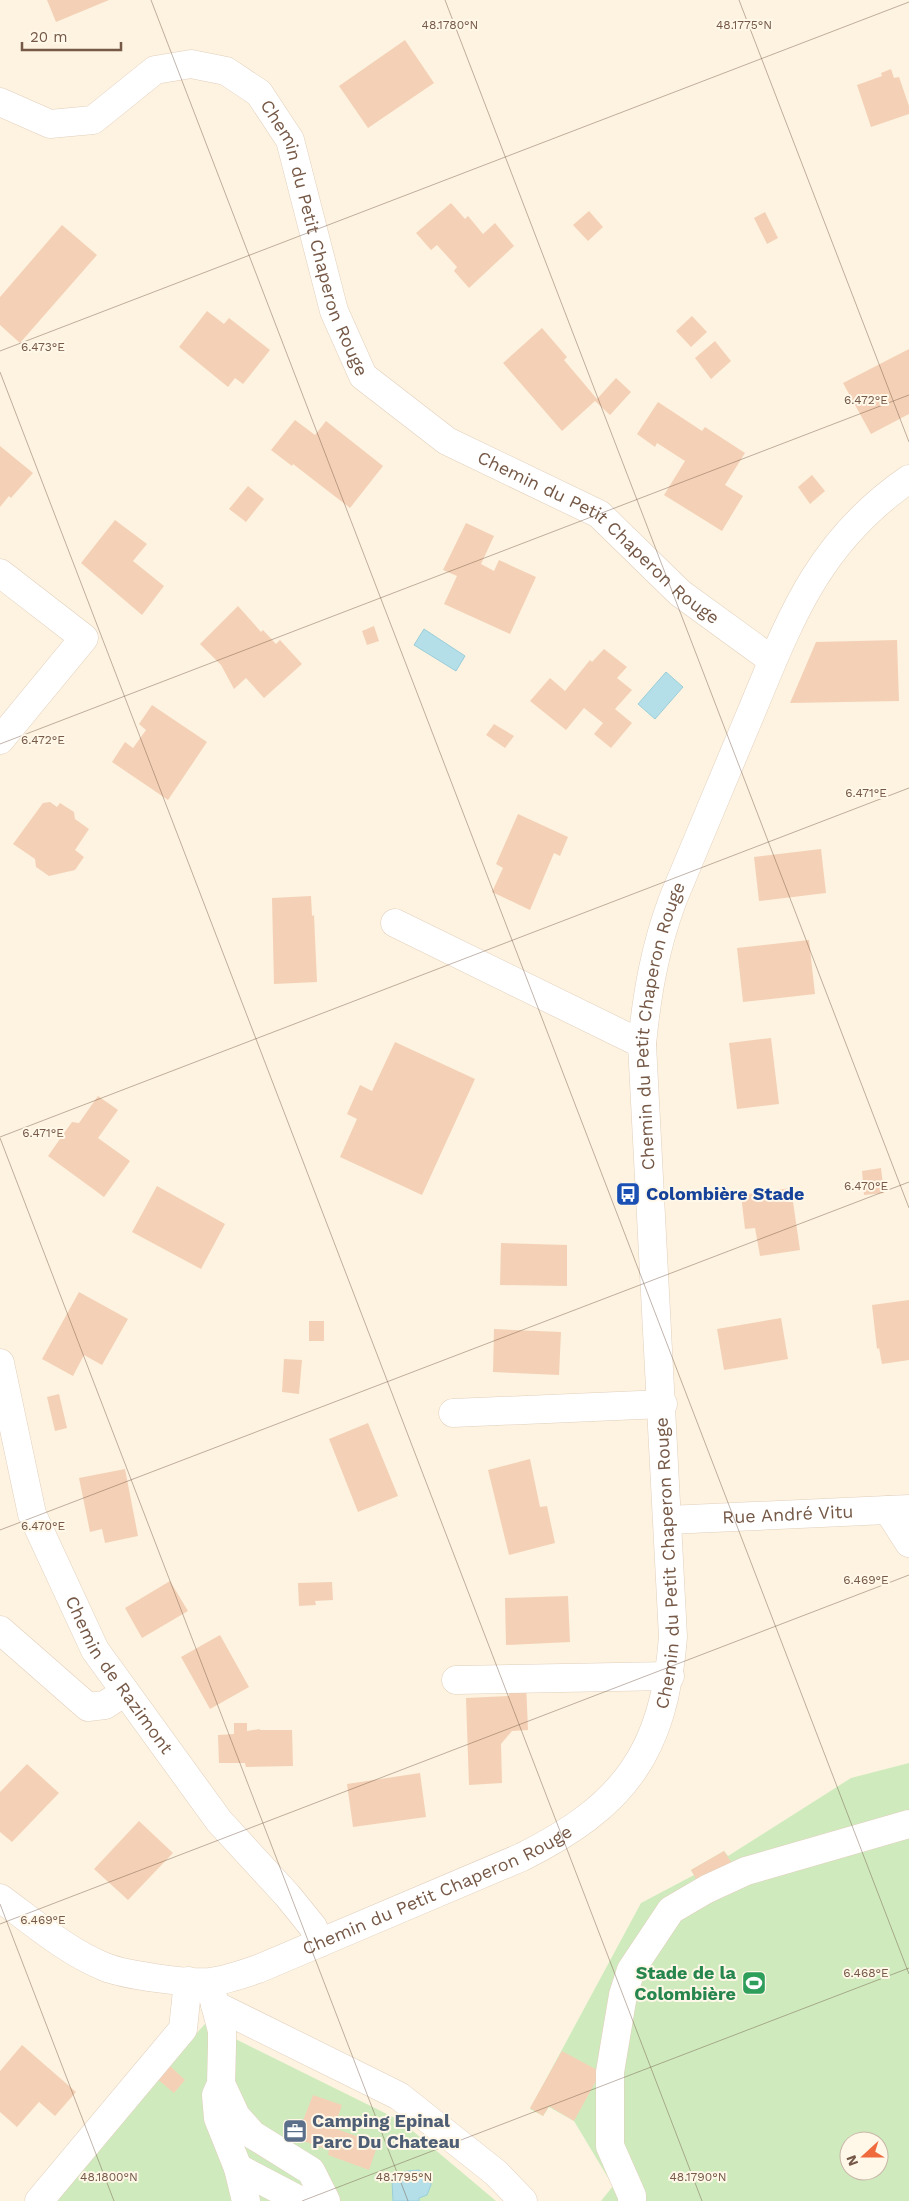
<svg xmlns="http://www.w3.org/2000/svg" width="909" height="2201" font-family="'Work Sans',sans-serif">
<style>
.green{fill:#cfebbe;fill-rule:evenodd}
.water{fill:#b4dfe8;stroke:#9aceda}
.building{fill:#f4d1b6}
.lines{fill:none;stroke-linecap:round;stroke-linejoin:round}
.minor-casing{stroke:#e2cfbc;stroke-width:29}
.minor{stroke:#fff;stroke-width:28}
.ticks{fill:none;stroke:#755846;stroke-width:1;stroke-opacity:0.45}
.labels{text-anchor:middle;stroke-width:4;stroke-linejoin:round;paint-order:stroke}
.street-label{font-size:18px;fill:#755846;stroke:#fff7e8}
.transit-label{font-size:18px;font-weight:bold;fill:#164399;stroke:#fff7e8;text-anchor:start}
.leisure-label{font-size:18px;font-weight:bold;fill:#27864d;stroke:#fff7e8;text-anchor:end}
.service-label{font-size:18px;font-weight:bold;fill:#4e5e75;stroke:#fff7e8;text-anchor:start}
.ticks-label{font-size:12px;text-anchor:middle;fill:#755846;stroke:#fff7e8;stroke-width:4;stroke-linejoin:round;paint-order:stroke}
</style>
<rect width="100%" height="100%" fill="#fdf3e0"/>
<path class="green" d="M909,1763v438h-308l12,-15 -39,-65 -25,-14 -6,9 -13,-7 111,-206 53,-28 -3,-5 33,-19 4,5 123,-78zM849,2141h30v30h-30z
M205,2024l196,97 95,80h-446l70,-84z"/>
<path class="water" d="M424,629l41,27 -9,15 -42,-26z
M666,672l17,15 -28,32 -17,-15z
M419,2170l11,7 1,8 -4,10 -8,3v3h-26l-1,-20 6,-9z"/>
<path class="building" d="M47,0h62l-53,22z
M405,40l29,43 -66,45 -29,-42z
M891,69l3,9 5,-1 10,29v8l-38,13 -14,-42 25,-9 -1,-3z
M451,203l14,16 3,-3 15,18 12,-11 19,23 -45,42 -15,-17 3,-4 -20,-22 -6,5 -15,-17z
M589,211l14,16 -15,14 -15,-16z
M765,212l13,26 -11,6 -13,-26z
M62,225l35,30 -77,88 -20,-18v-28z
M207,311l17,13 5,-6 41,32 -27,34 -8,-6 -7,9 -49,-40z
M692,316l15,16 -16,15 -15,-16z
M542,328l25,29 -3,3 33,39 19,-21 15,14 -21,23 -15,-14 -33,30 -59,-68z
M715,341l16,20 -20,18 -16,-21z
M909,349v65l-38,20 -28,-51z
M658,402l44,29 3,-4 40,26 -20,32 18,11 -21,35 -58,-36 21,-34 -28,-18 -2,4 -18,-13z
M295,420l20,15 11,-14 57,45 -33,42 -57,-44 -1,2 -21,-16z
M0,446l33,27 -22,25 -2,-2 -9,11z
M812,475l13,16 -15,13 -12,-17z
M248,486l16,13 -18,23 -17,-13z
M115,520l32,24 -14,17 31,25 -22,29 -61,-52z
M466,523l28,13 -13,28 13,7 5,-11 37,17 -26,57 -66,-30 13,-28 -14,-6z
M238,606l23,26 2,-2 13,14 4,-4 22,24 -38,34 -18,-20 -12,11 -13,-24 -21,-21z
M374,626l5,15 -12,4 -5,-14z
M897,640l2,61 -109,2 26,-61z
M604,649l23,18 -10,11 15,12 -17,19 17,14 -21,25 -17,-14 9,-11 -19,-15 -18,22 -36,-29 20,-23 15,13 25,-31 2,2z
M152,705l55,37 -39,58 -56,-38 13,-20 8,6 13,-18 -7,-6z
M494,724l20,12 -9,12 -19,-13z
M50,802l7,5 3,-4 14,9 1,7 14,10 -14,21 9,7 -9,13 -26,6 -13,-9 -1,-8 -22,-15 30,-41z
M518,814l50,23 -8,19 -6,-3 -24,57 -38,-18 11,-24 -7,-4z
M821,849l5,44 -67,8 -5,-44z
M311,896l1,20 2,-1 3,67 -43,2 -2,-86z
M809,940l6,54 -72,8 -6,-54z
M771,1038l8,66 -42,5 -8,-66z
M395,1042l80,37 -53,116 -82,-38 17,-38 -10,-5 13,-29 12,6z
M98,1096l20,14 -20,28 32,23 -26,36 -56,-41 24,-34 7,1z
M881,1168l3,25 -20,2 -2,-24z
M157,1186l68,38 -24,45 -69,-37z
M791,1188l9,62 -40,6 -5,-28 -10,1 -4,-34z
M501,1243l66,2v41l-67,-1z
M79,1292l49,27 -26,46 -18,-10 -11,21 -31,-17z
M909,1300v60l-27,4 -3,-16 -2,1 -5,-44z
M781,1318l7,41 -64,11 -7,-41z
M309,1321h15v20h-15z
M494,1329l67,3 -2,43 -66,-3z
M284,1359l18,1 -3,34 -17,-2z
M59,1394l8,34 -12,3 -8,-34z
M368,1423l30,73 -40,16 -29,-73z
M530,1459l10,48 7,-1 8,37 -46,12 -21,-85z
M125,1469l13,67 -33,7 -3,-14 -12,3 -11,-54z
M170,1581l18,30 -46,27 -17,-30z
M332,1582l1,18 -18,1 1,4 -17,1 -1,-23z
M568,1596l2,46 -64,3 -1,-47z
M220,1635l29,52 -39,22 -29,-52z
M526,1682l2,48 -16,1 -11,13 1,39 -33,2 -3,-87 43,-2v-13z
M234,1723h13v8l13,-2v1h32l1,36 -47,1 -1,-4h-26l-1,-28 16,-1z
M27,1764l32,29 -47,49 -12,-10v-40z
M420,1773l6,44 -73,10 -6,-43z
M139,1821l34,32 -45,47 -34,-31z
M724,1851l11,17 -34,20 -10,-18z
M22,2045l54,47 -21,24 -16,-14 -22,25 -17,-15v-41z
M562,2051l39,21 -27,49 -25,-15 -6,10 -13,-8z
M168,2064l17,16 -11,13 -18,-15z
M313,2095l29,10 -8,23 44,16 -9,26 -41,-15 1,-4 -3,-2 -40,-14 5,-15 11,3z"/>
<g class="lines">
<defs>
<g id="minor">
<path id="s1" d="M0,102l50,22 43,-4 62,-50 36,-6 35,7 33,22 31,47 44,171 29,65 84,65 152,73 81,79 92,67"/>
<path d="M0,573l84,65 -84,102"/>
<path d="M395,923l247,121"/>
<path id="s2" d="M0,1363l32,151 63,136 124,171 68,74 26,32 7,16"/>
<path d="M453,1413l210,-9"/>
<path d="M888,1510l21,33"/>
<path id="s3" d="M668,1520l241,-11"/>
<path d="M0,1630l88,77 17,-2 20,-13"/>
<path d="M456,1680l214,-4"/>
<path id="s4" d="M0,1898c33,24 66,53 105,69 20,8 84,17 105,15 17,-2 33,-8 48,-13l264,-112c102,-51 142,-104 151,-220l-31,-593c5,-51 13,-97 31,-145 25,-60 50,-119 75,-179 41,-98 68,-177 161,-241"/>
<path d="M212,1993l10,38v14l-1,39 -5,11 2,23 20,50 8,33"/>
<path d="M215,2005l184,91 97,77 27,28"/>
<path d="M222,2086l14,30 17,19 58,36 15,30"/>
<path d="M238,2168l63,33"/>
<path d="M39,2201l144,-172 5,-48"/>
<path d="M632,2201v-5l-22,-50v-74l13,-77 8,-25 40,-60 36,-21 39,-18 163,-47"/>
</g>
</defs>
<use href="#minor" class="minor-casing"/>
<use href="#minor" class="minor"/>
</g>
<path class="ticks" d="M151,0l758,1974M445,0l464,1208M739,0l170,442M0,351l909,-349M0,372l702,1829M0,744l909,-349M0,1137l909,-349M0,1138l408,1063M0,1530l909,-348M0,1904l114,297M0,1924l909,-349M302,2201l607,-233"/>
<defs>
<symbol id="bus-square" viewBox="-11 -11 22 22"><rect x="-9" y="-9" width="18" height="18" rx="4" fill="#1a4fb4" stroke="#fff7e8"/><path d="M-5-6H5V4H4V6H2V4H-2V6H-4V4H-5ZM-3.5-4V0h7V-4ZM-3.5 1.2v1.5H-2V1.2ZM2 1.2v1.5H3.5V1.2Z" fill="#fff"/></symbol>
<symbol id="stadium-square" viewBox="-11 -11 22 22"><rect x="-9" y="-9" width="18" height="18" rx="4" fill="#2e9e5b" stroke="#fff7e8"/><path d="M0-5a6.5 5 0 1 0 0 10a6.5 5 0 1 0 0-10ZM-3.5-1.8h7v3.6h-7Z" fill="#fff"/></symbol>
<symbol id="office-square" viewBox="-11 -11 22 22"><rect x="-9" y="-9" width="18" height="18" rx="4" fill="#5c6f8a" stroke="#fff7e8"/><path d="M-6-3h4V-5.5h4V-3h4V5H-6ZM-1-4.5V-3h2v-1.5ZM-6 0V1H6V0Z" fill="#fff"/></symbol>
</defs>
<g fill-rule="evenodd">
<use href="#bus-square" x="614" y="1180" width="28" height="28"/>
<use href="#stadium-square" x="740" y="1969" width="28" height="28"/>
<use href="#office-square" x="281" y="2117" width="28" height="28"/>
</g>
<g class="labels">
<g class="street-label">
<text dy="6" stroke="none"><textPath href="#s1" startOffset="446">Chemin du Petit Chaperon Rouge</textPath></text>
<text dy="6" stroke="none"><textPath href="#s1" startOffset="881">Chemin du Petit Chaperon Rouge</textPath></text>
<text dy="6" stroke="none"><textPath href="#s4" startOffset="1466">Chemin du Petit Chaperon Rouge</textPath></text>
<text dy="6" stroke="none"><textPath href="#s3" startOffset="120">Rue André Vitu</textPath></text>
<text dy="6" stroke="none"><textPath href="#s4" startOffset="926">Chemin du Petit Chaperon Rouge</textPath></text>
<text dy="6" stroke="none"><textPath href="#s2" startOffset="338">Chemin de Razimont</textPath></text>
<text dy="6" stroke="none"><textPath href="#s4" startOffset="478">Chemin du Petit Chaperon Rouge</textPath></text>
</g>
<g class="transit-label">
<text x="646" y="1200">Colombière Stade</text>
</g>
<g class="leisure-label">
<text x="736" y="1979">Stade de la<tspan x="736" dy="21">Colombière</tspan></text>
</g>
<g class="service-label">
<text x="312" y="2127">Camping Epinal<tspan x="312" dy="21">Parc Du Chateau</tspan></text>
</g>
</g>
<g class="ticks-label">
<text x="450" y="29">48.1780°N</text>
<text x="744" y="29">48.1775°N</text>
<text x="43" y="351">6.473°E</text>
<text x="866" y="404">6.472°E</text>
<text x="43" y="744">6.472°E</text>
<text x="866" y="797">6.471°E</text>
<text x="43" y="1137">6.471°E</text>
<text x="866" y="1190">6.470°E</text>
<text x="43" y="1530">6.470°E</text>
<text x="866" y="1584">6.469°E</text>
<text x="43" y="1924">6.469°E</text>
<text x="866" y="1977">6.468°E</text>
<text x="109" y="2181">48.1800°N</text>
<text x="404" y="2181">48.1795°N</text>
<text x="698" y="2181">48.1790°N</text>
</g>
<g transform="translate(864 2156) rotate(249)"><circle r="24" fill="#fff7e8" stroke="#c8b7a7"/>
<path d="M0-4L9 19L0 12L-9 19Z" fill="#ef6b3e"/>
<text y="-8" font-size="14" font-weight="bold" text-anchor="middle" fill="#755846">N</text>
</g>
<path d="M22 42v8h99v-8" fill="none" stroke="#755846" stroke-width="2.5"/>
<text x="30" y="42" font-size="15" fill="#755846" stroke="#fff7e8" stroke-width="4" paint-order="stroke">20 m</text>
</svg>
